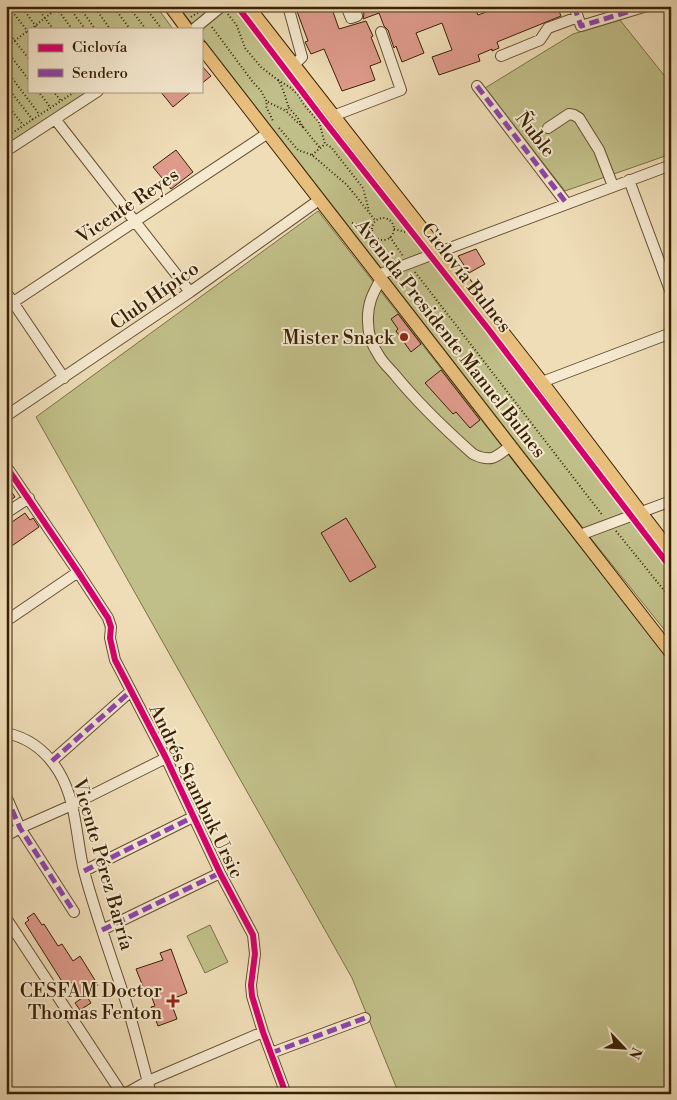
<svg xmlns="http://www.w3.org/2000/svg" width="677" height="1100" font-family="'Libre Bodoni',serif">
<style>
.green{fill:#c1bf89;stroke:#7d7046}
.building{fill:#de9a8b;stroke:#392104}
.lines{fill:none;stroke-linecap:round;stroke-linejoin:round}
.minor-casing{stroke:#665031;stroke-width:12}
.major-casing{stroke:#392104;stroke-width:14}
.path{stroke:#392104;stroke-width:2;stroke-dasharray:1 2.5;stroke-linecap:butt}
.minor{stroke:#f5e9d0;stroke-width:10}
.major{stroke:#e8be7c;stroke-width:12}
.quiet{stroke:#8e44ad;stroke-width:5;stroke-dasharray:10 5;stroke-linecap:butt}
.cycleway-casing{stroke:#f5e9d0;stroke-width:9}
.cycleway{stroke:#d6006c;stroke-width:6}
.poi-dot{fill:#8f2418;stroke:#f5e9d0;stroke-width:2}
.labels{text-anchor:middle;stroke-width:4;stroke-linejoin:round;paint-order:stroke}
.street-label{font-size:19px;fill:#392104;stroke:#f5e9d0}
.poi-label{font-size:19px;fill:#392104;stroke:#f5e9d0;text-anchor:end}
</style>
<rect width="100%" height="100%" fill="#efddb7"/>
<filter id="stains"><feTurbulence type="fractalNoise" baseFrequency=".004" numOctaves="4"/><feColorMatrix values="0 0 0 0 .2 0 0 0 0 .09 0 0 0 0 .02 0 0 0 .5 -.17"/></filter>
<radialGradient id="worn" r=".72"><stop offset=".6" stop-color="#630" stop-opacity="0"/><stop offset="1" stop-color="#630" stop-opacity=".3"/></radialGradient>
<path class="green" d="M6,6h150l17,23h-144v62h62l-85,56z
M178,6h63l391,504 -49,18 -382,-492v-7h-5z
M620,20l51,64v70l-106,37 -80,-103 88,-54z
M318,211l353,452v431h-272l-47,-116 -316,-561z
M639,516l32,43v79l-82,-102z
M210,925l18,37 -23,11 -18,-37z"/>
<path class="building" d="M295,6h36l8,23 27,-8 7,15 -2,1 10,25 -11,4 5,14 -33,11 -18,-42 -13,5 -6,-12 3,-1z
M360,6h41l1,3 8,-3h64l4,9 24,-9h55l4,10 -64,26 2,6 -7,3v-2l-14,6 2,6 -41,14 -7,-18 20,-7 -10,-27 -26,10 8,20 -22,9 -6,-16 -2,2 -6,-18 -4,-4 -5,-13 -16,6 1,-5z
M201,65l10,11 -10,8z
M160,91h32l-19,16z
M176,150l17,22 -22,17 -18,-22z
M476,249l9,15 -16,9 -11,-17z
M398,314l23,30 -10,8 -15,-21 2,-2 -7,-10z
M441,370l39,50 -10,8 -14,-16 -3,2 -28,-31z
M6,484l9,13 -9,6z
M25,513l5,7 3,-2 6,9 -33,23v-14l4,-2 -4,-5v-5l5,-3 1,1z
M346,518l30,49 -26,15 -29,-49z
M34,913l8,12 2,-1 14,22 4,-2 11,17 7,-5 18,29 -17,12 -10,-15 -4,3 -2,-4 -2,2 -38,-60 4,-3 -2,-2z
M171,949l16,44 -17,7 7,19 -19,7 -7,-19 4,-1 -7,-19 -4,2 -8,-20 27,-9 -3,-7z
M86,995l5,8 -11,7 -5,-7z"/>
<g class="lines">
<defs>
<path id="minor" d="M288,6l14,51 -8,8
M346,6l5,12 6,-2 -4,-10
M574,6l7,20 66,-20
M194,29l28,-23
M501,56l39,-16 8,-12 30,-11
M477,86l90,118
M333,116l68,-26 -20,-58
M55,119l135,173
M548,128l21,-14 5,1 5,3 20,32 14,36
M6,151l92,-60
M629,180l42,113
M378,275l293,-110
M381,279c-8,14 -14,25 -13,43 0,11 4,23 10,32 4,8 11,14 17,21 22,27 51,55 78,79 18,9 24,3 37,-8
M6,292l58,86
M6,307l262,-174
M542,382l129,-49
M6,416l184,-124 129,-92
M6,466l72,106 30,46 3,9 -1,11 5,22 51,98 54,115 33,62 2,19 -4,31 1,11 11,36 23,62
M6,513l23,-15
M580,535l91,-34
M6,621l72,-49
M6,733c24,5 41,19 53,39 18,30 17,67 25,99 12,45 28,88 42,131 9,30 17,61 25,92
M52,761l79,-70
M6,796l14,32 54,84
M6,836l14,-8 52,-23 94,-47
M84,871l109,-54
M6,918l116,176
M102,930l118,-57
M271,1053l94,-35
M125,1094l23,-13 115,-49"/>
<path id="major" d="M170,6l17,23
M248,6l294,376 129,170
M201,47l470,606
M6,1093l1,1"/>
</defs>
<use href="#minor" class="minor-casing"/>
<use href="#major" class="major-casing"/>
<path class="path" d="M8,6l21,27
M21,6l17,23
M36,6l17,23
M55,6l17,23
M68,6l17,23
M79,6l16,23
M94,6l16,23
M113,6l17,23
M128,6l18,23
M144,6l18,23
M196,6l4,6
M228,14l9,12 8,22 16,19 17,13 4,7 7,21
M191,17l9,-6
M212,27l40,54 9,10 6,11 -1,4 7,15
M31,29l29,-23
M6,30l23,29
M6,47l23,-17
M6,50l23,30
M6,70l33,44
M278,80l13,8 7,7 6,10 15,17 6,22 6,3 32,41 6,23
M6,86l27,34
M38,91l12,16
M53,91l8,10
M268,102l18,9
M6,103l17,22
M303,127l-7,-6 -10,-10 1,-3h2l9,10 5,9 17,21
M279,128l19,22 14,5 35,30 28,35
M6,137l70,-46
M312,155l13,-11
M372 229a11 11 0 1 1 22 0a11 11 0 1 1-22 0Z
M352,223l19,5
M394,229l19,5
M390,237l13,19
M415,272l188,244
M616,531l55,68"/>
<use href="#minor" class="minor"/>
<use href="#major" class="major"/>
<path class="quiet" d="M574,6l7,20 66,-20
M477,86l90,118
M52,761l79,-70
M6,796l14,32 54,84
M84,871l109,-54
M102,930l118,-57
M271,1053l94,-35"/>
<defs>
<path id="cycleway" d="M237,6l89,117 163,207 182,238
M6,466l72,106 30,46 3,9 -1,11 5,22 51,98 54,115 33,62 2,19 -4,31 1,11 11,36 23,62"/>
</defs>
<use href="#cycleway" class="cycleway-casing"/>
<use href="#cycleway" class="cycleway"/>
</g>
<g class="poi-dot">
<circle cx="404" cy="337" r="5"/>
<path d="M170.5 993.5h5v5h5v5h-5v5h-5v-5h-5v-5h5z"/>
</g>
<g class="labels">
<g class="street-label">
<text transform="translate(536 134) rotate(52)" y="7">Ñuble</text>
<text transform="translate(127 205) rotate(-34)" y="7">Vicente Reyes</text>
<text transform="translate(467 277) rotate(52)" y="7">Ciclovía Bulnes</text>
<text transform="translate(154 295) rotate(-35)" y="7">Club Hípico</text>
<text transform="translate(451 338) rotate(52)" y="7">Avenida Presidente Manuel Bulnes</text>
<text transform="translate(197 791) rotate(64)" y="7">Andrés Stambuk Ursic</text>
<text transform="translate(104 864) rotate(74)" y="7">Vicente Pérez Barría</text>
</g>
<g class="poi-label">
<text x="394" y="344">Mister Snack</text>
<text x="162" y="997">CESFAM Doctor<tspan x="162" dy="22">Thomas Fenton</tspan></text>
</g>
</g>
<rect width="677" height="1100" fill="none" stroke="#efddb7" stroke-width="25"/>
<rect x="8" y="8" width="662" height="1085" fill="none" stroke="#392104" stroke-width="2.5"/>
<rect x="12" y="12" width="652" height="1075" fill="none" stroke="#392104"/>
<rect x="28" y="28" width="175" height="65" fill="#f5e9d0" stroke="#aa997e"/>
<rect x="38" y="44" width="25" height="8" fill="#d6006c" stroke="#aa997e"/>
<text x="72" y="52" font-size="15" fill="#392104">Ciclovía</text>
<rect x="38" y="69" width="25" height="8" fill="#8e44ad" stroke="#aa997e"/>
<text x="72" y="78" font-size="15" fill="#392104">Sendero</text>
<g transform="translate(624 1048) rotate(115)" stroke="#f5e9d0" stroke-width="4" paint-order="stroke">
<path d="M0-4L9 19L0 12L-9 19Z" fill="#392104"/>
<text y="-8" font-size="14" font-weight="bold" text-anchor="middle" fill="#392104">N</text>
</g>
<rect width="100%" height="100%" filter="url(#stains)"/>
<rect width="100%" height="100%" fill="url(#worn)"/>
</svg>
